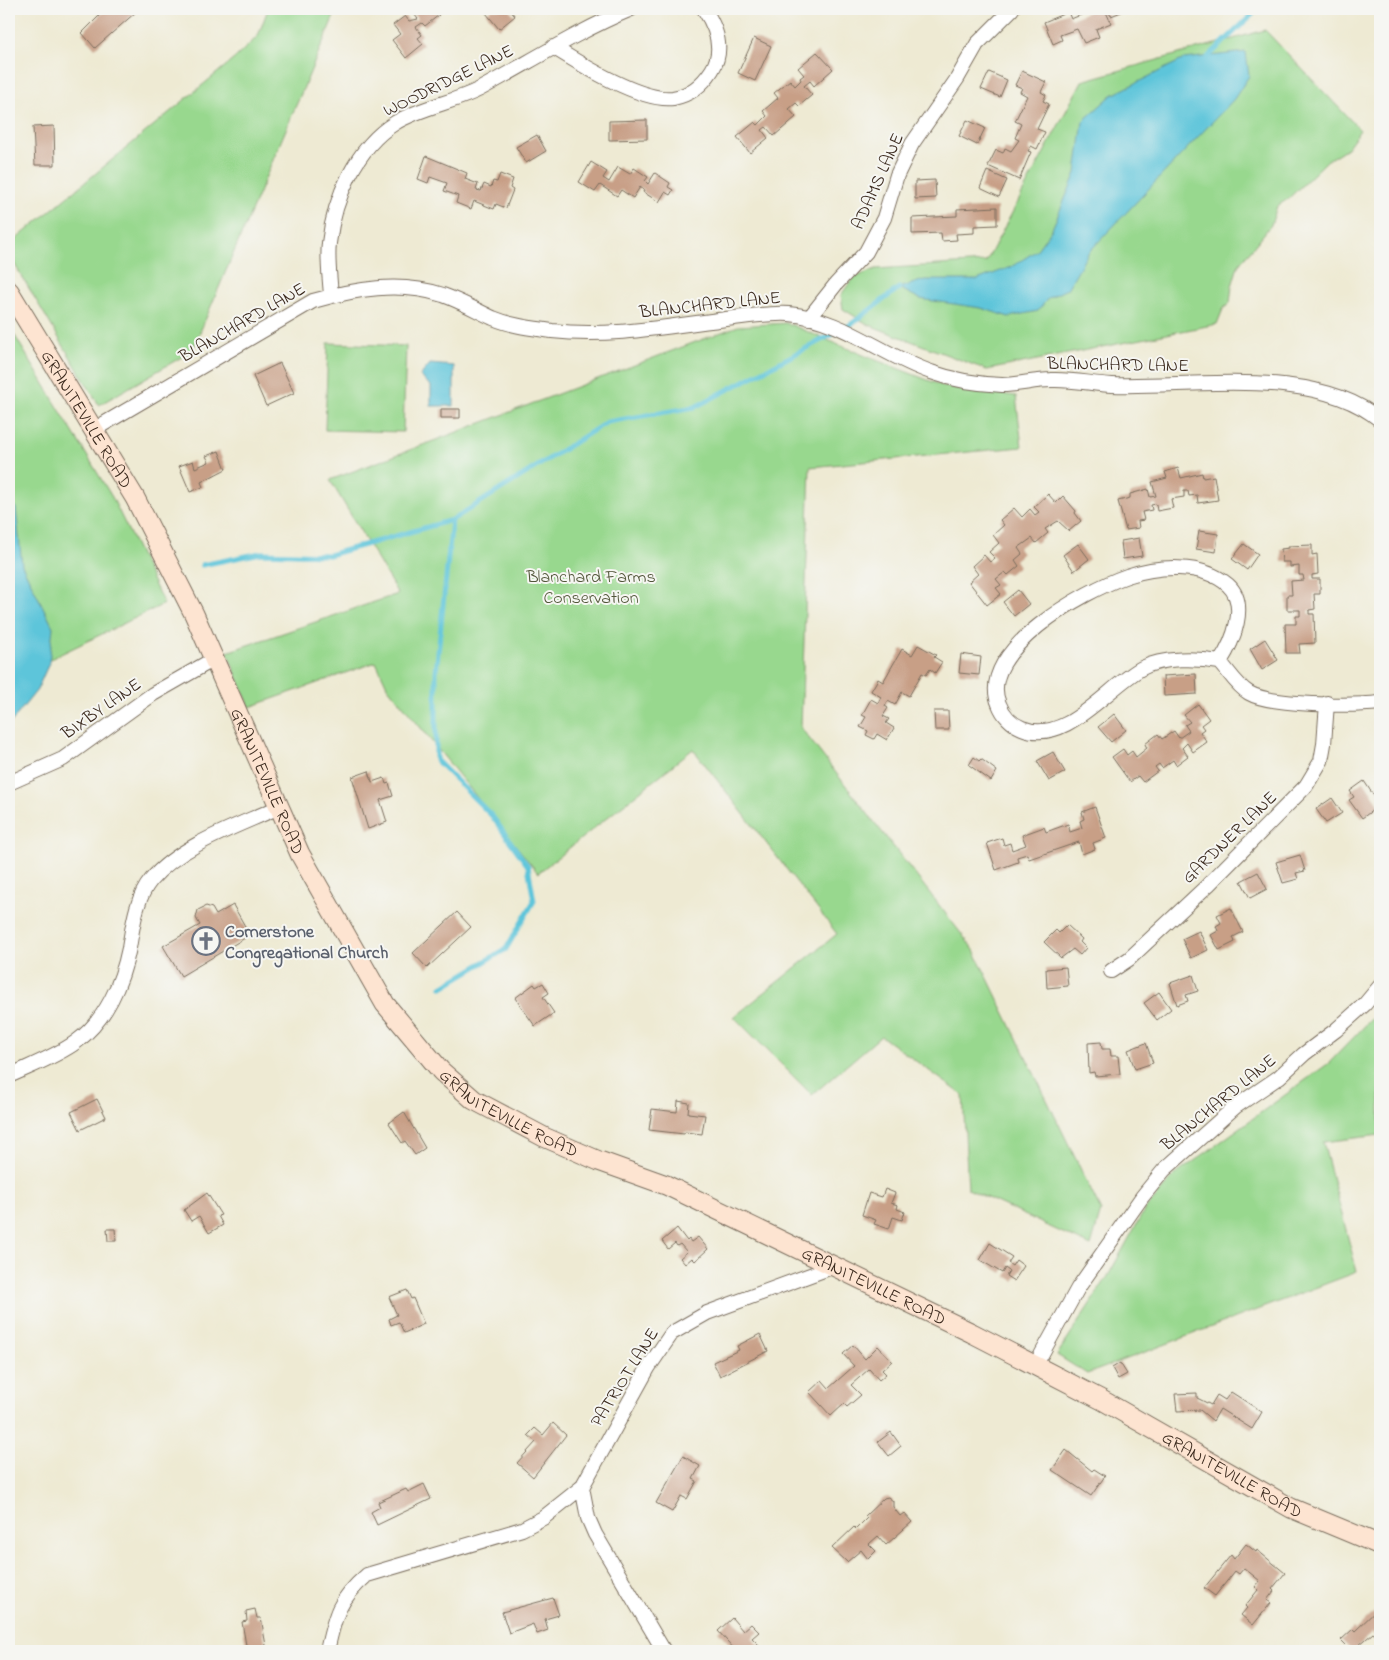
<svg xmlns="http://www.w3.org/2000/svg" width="1389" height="1660" font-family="'Indie Flower',sans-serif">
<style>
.green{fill:#98d88e;stroke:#6a8156}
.water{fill:#5dc5da;stroke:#4c787c}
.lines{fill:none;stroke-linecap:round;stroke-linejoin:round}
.stream{stroke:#5dc5da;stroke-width:5}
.building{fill:#c89f86}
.minor-casing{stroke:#7a6d5d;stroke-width:16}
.secondary-casing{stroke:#7a6d5d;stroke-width:21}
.minor{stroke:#fff;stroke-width:14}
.secondary{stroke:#fde4d1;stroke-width:19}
.labels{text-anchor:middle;stroke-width:4;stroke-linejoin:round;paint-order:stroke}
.street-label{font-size:18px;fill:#3b2a1e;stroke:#f6f6f2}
.park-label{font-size:18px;fill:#52563a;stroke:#f6f6f2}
.worship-label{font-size:18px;font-weight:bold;fill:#5b616d;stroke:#f6f6f2;text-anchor:start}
</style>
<rect width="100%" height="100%" fill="#f6f6f2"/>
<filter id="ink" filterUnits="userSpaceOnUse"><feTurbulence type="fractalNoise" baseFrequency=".02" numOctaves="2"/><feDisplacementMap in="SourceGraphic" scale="10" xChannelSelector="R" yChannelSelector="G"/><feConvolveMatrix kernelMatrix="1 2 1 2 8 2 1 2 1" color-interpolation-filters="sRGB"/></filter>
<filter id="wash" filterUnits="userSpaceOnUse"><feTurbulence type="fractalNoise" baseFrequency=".0096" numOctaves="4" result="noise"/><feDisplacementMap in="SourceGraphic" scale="20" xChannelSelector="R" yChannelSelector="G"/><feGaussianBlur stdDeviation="1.12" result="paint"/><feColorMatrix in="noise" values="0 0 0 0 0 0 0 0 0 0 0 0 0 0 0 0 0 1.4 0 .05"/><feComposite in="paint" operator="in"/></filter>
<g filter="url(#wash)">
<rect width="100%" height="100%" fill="#eeead3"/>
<path class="green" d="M268,9h69l-145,342 -93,54 -90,-150v-10l225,-186 24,-23z
M1265,30l95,100 -13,18 -19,12 -40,39 -11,7 -6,19 -33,41 -6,20 -2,17 -7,6 -6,15 -230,46 -118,-45 -26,-16 -2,-14 12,-17 23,-9 110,-7 96,-181z
M787,323l81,34 78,30 70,9 6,51 -212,20 -9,261 173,222 127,261 -10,35 -123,-57 -5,-94 -82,-59 -69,59 -78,-78 103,-83 -144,-185 -155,124 -151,-187 -11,-24 -126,45 -23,-55 171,-58 -68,-114 408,-154z
M9,326l103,171 52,107 -155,75z
M328,343l78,3 -3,86 -78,-2z
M1380,1010v125l-57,7 34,130 -270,102 -30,-19 51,-79 36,-65 31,-36 154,-112z"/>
<path class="water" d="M1246,52l3,24 -15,23 -146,154 -21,36 -19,9 -10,13 -29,6 -28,-9 -61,-9 -21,-11 25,-8h53l34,-13 25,-16 16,-22 24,-56 7,-52 29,-26 72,-36z
M430,364l24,2v40h-23v-20l-11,-10z
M9,500l7,8 6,57 31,62 -4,36 -12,27 -28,35z"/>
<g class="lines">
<path class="stream" d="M1208,57l50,-48
M202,565l59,-12 68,2 123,-35 155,-98 88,-15 155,-82 49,-37
M442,987l64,-38 28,-48 -6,-35 -36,-50 -56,-56v-88l16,-152"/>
</g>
<g id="blocks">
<path class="building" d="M106,9h27l3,3 -41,36 -13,-15z
M410,9h24l5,6 -14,11 -3,-3 -6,4 6,8 -4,3 5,6 -17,14 -14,-18 8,-6 -7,-9 12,-9 4,5 9,-2z
M492,9h17l6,7 -16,13 -13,-16z
M1086,9h43l-18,7 -3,-5 -2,1 5,11 -15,6 3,8 -15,6 -7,-14 -17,6 2,5 -9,4 -9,-22 24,-10 3,7 17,-7z
M754,38l17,8 -16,35 -17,-8z
M817,52l16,17 -19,17 -4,-5 -6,5 8,9 -13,11 -3,-3 -7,6 7,8 -22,19 -8,-9 -4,3 6,8 -18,15 -13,-16 18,-15 3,3 9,-9 -4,-5 15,-13 -4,-5 16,-13 5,6 6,-6 -1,-2 4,-3 -6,-7z
M1022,71l24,11 -5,10 5,3 -3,6 6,3 -12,25 8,3 -8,17 -6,-3 -3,5 3,1 -12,28 -31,-14 8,-16 7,3 2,-5 6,3 8,-11 -4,-2 6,-14 -6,-3 12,-25 -7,-4 2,-4 -7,-3z
M989,72l18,8 -7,17 -19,-8z
M647,120v19l-38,1v-19z
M967,120l18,8 -8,17 -18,-9z
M54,126l1,39h-20l-2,-38z
M537,135l9,16 -20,12 -10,-16z
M426,156l41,17 -2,6 13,5 -2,6 5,1 3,-7 7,3 2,-6 4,1 3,-8 13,5 -3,9 3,2 -7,18 -10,-4 -2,5 -20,-8 -3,8 -15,-6 2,-7 -14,-5 3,-8 -17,-6 -2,6 -10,-4z
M591,162l16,10 -4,6 6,4 9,-15 12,7 4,-6 14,9 -3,4 3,3 7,-11 15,10 -2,4 5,3 -3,5 -5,-3 -6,10 -16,-10 1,-2 -4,-3 -7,11 -12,-8 -4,6 -17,-11 -5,7 -16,-10z
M987,171l20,9 -8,17 -19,-9z
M935,180l1,18 -21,1v-18z
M997,207v18l-23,1v7l-18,1 1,6 -15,1 -1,-8 -29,1v-16l45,-2v-7z
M280,363l14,30 -28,13 -13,-30z
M441,409h19v9h-19z
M219,451l7,18 -25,13 2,5 -13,5 -11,-26 14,-5 2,7 14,-6 -3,-6z
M1178,468l3,10 21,-5 1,5 11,-2 4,24 -20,3 -1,-8 -8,1 -1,-5h-4v6l-13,2 2,9 -16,3 -1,-7 -5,1 1,5 -10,2 2,8 -6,1 1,7 -13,2 -8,-29 12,-3v-4l18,-5 2,8 6,-1 -4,-14 15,-4 -2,-6z
M1048,494l8,9 7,-7 13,15 -1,2 6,8 -12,10 -11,-10 -13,8 3,4 -12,10 -4,-5 -14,10 4,6 -7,6 4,6 -11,9 -3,-3 -9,7 5,6 -5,3 5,6 -14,11 -18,-23 9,-8 -6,-8 12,-11 6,7 5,-4 -6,-6 10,-9 -6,-8 11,-10 -4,-5 14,-12 8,9 8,-8 5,6 4,-3 -5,-5z
M1199,531l19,3 -2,18 -20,-3z
M1139,538l3,18 -19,3 -2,-18z
M1078,544l11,15 -15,12 -11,-16z
M1244,544l14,10 -11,16 -15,-11z
M1312,545v10l5,-1 1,20 -6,1v4h8v15h-6l1,15 -6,1v4h5l1,29 -16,1 1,9h-14l-1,-29h11v-8h4v-6h-13v-15h5l-1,-14 13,-1 -1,-5h-4v-9l-9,1v-5h-8l-1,-13 8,-1v-2z
M1018,590l11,14 -15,12 -11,-14z
M1265,639l13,21 -16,10 -12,-21z
M918,645l18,10 -2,2 8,5 -7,11 -5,-4 -4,6 -4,-2 -13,23 -7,-4 -7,13 -7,-4 -3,5 3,2 -5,8 6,3 -3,4 8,5 -7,12 -10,-6 -3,5 -8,-4 2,-4 -8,-4 6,-10 -4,-2 9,-16 7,4 3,-6 -10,-6 7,-12 5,3 19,-33 10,6z
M961,654l20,3 -2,18 -20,-2z
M1196,674l1,20 -33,2 -1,-20z
M1198,704l11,15 -8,6 3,4 -4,3 7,10 -14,10 -6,-9 -5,5 6,8 -12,9 -3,-5 -11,8 -3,-4 -4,3 3,4 -15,11 -5,-6 -8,6 -18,-25 11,-8 4,6 5,-4 4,6 11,-9 -2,-4 13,-10 4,5 12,-8 5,7 10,-7 -4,-6 5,-3 -6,-7z
M934,711h14l1,19h-14z
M1114,714l12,16 -15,12 -13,-15z
M1053,752l12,20 -16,9 -12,-20z
M974,757l5,4 2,-2 16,12 -6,10 -22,-16z
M369,771l3,11 12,-4 2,6 3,-1 4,13 -13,4 7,22 -19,7 -16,-52z
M1364,781l16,24 -18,13 -13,-18 5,-3 -4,-6z
M1332,798l10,15 -16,10 -10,-14z
M1095,807l11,31 -13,5 2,6 -13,5 -3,-12 -50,17 -2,-5 -10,3 1,5 -22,8 -9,-27 15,-5 2,7 6,-2 2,7 14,-5 -4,-10 22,-8 2,5 22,-8 2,8 12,-4 -2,-7 4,-2 -2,-7z
M1300,855l5,16 -9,2 2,6 -15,4 -7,-21z
M1258,872l9,17 -17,9 -9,-17z
M233,905l17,30 -69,41 -18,-30 37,-21 -4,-7 2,-8 8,-4 6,2 4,7z
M1231,908l12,24 -10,5 2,5 -16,8 -8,-15 7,-4 -2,-5 5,-3 -4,-8z
M457,912l14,15 -44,41 -14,-15z
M1067,925l15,14 -2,3 6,6 -6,7 -7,-6 -12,9 -17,-16 12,-12 3,3z
M1199,931l9,19 -17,8 -9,-19z
M1066,967l2,19 -21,2 -1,-19z
M1193,975l5,16 -12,4 2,6 -11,4 -7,-22z
M543,983l6,10 -6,4 11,16 -19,13 -20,-28 19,-14 2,3z
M1159,992l12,17 -14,11 -13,-17z
M1101,1042l1,7h8l1,7h7l2,18 -25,2 -1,-4 -5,1 -1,-30z
M1146,1043l7,20 -18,6 -7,-19z
M97,1099l9,18 -26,13 -9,-18z
M678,1101l11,2 -1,10 17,2 -3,19 -17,-2 -1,2 -35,-4 3,-21 25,3z
M404,1112l21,36 -10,7 -10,-14 -3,2 -13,-20z
M885,1189l10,4 -4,10 7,2 -1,4 8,3 -3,8 -9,-3 -4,12 -15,-5 2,-4 -14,-5 7,-22 13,4z
M207,1193l14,22 -3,1 5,9 -14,8 -10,-17 -8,5 -7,-11z
M677,1228l10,13 2,-2 2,3 7,-5 10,12 -13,12 -3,-3 -7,6 -5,-6 7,-6 -7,-8 -3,2 -2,-3 -7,6 -6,-8z
M107,1229h8l1,12h-8z
M990,1243l22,14 -4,6 4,3 4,-6 8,6 -10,15 -8,-5 3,-5 -4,-3 -3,5 -22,-13z
M407,1290l4,9 2,-1 11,26 -20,9 -5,-11 -8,3 -2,-6 8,-4 -8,-18z
M760,1334l8,17 -48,25 -7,-14 26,-12 -2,-4z
M853,1345l12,14 13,-13 14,15 -10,9 4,4 -7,6 -10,-11 -18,16 10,10 -14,12 -3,-3 -13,12 -22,-24 13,-12 7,8 25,-22 -11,-12z
M1120,1363l7,11 -9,5 -6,-11z
M1231,1392l31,20 -10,17 -32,-20 -7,12 -13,-11 -23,1 -2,-17 22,-1v5l14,7 6,-10 8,5z
M553,1423l13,12 -33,42 -16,-14 19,-21 -8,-7 7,-7 8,7z
M891,1432l10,14 -12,10 -11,-14z
M1066,1450l26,21 2,-2 11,7 -14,20 -39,-26z
M683,1456l17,10 -7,13 4,2 -10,18 -6,-3 -9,16 -16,-9z
M424,1484l7,15 -54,26 -6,-13 9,-5 -2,-5 28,-13 2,3z
M888,1497l5,4v6l7,9 4,-3 8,9 -26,23 -8,-9 -9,8 7,7 -8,8 -7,-9 -14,12 -15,-14 22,-21 2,2 11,-11 -2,-2 19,-18z
M1246,1544l10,8 1,-2 28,23 -13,16 2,2 -7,9 4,3 -18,22 -12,-10 6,-7 -2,-2 13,-16 -3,-3 5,-6 -16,-13 -5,6 -4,-3 -20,25 -11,-8 27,-33 3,4z
M553,1598l6,17 -14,4 3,11 -11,4 -4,-10 -24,9 -7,-21z
M1380,1607v32l-7,-6 -21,18 -11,-11 12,-11 2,2z
M255,1609l2,9h4l6,33h-20l-5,-29 5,-1 -1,-10z
M732,1618l11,13 8,-7 8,8 -7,6 13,13h-29l-18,-20z"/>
</g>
</g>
<g filter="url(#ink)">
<use href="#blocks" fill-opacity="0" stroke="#7a6d5d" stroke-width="1"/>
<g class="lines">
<defs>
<path id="minor" d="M553,47c27,17 88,55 120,51 18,-3 30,-14 39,-28 13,-21 4,-43 -8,-61
M331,296c-1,-17 -4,-36 -2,-53 5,-44 27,-96 66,-120 26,-16 58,-20 85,-34 50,-27 98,-58 151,-80
M809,318l27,-34 30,-32 18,-34 13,-43 15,-31 45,-65 20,-35 35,-35
M95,429l218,-128c42,-12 86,-20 130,-6 17,6 33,15 50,23 19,8 39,10 59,13 61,7 122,-6 182,-13 17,-2 37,-5 55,-4 52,4 94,42 142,58 22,8 48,12 71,13 16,0 33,-5 49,-5 21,-1 41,4 61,5 81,3 203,-20 268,35
M1220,662c13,-20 29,-58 8,-77 -26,-23 -71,-19 -101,-9 -41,14 -151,75 -128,128 4,11 13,20 23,24 44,18 85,-41 120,-60 21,-11 55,-10 78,-6 9,10 17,24 29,31 22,13 104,13 131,10
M9,783l54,-24 90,-65 61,-35
M1111,971l18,-12 79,-74 98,-99 15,-25 3,-17 3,-41
M9,1076c21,-10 48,-20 67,-34 30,-22 46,-59 53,-94 4,-23 7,-50 22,-68 29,-35 87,-54 128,-73
M1035,1366l43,-78 64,-91 22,-27 71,-63 44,-30 25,-23 32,-24 29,-26 15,-18
M582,1487l6,31 7,16 69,117
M327,1651c8,-36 11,-51 40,-76l155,-46 21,-11 39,-31 66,-119 24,-35 35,-20 125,-46"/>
<g id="secondary">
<path id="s1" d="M9,291l126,207 59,116 106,240 85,150 56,67 33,29 70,37 55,24 67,24 306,148 130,67 189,108 89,37"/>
</g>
</defs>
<use href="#minor" class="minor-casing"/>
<use href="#secondary" class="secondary-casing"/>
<use href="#minor" class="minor"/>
<use href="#secondary" class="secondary"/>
</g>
</g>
<defs>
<symbol id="church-ring" viewBox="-11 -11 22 22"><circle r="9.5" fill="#f6f6f2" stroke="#6b7280" stroke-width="1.5"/><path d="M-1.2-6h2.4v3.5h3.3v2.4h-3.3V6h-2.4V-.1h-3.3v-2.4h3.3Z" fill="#6b7280"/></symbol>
</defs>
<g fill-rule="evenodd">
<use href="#church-ring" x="190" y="925" width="32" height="32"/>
</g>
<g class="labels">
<g class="street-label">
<text transform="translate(448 80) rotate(-26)" y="6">WOODRIDGE LANE</text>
<text transform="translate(877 181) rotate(-66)" y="6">ADAMS LANE</text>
<text transform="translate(710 304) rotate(-6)" y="6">BLANCHARD LANE</text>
<text transform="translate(242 322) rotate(-30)" y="6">BLANCHARD LANE</text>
<text transform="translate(1118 364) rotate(1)" y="6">BLANCHARD LANE</text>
<text dy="6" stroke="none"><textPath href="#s1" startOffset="150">GRANITEVILLE ROAD</textPath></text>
<text transform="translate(101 708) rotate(-35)" y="6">BIXBY LANE</text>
<text dy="6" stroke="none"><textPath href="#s1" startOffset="555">GRANITEVILLE ROAD</textPath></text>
<text transform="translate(1229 837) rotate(-44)" y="6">GARDNER LANE</text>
<text transform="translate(1218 1102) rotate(-39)" y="6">BLANCHARD LANE</text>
<text dy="6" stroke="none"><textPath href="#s1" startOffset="975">GRANITEVILLE ROAD</textPath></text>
<text dy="6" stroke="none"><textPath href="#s1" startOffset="1380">GRANITEVILLE ROAD</textPath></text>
<text transform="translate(624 1377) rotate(-58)" y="6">PATRIOT LANE</text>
<text dy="6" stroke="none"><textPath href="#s1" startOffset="1785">GRANITEVILLE ROAD</textPath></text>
</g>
<g class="park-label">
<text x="591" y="582">Blanchard Farms<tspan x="591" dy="21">Conservation</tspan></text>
</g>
<g class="worship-label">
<text x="225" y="937">Cornerstone<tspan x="225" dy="21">Congregational Church</tspan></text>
</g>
</g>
<rect width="1389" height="1660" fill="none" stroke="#f6f6f2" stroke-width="30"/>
</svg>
